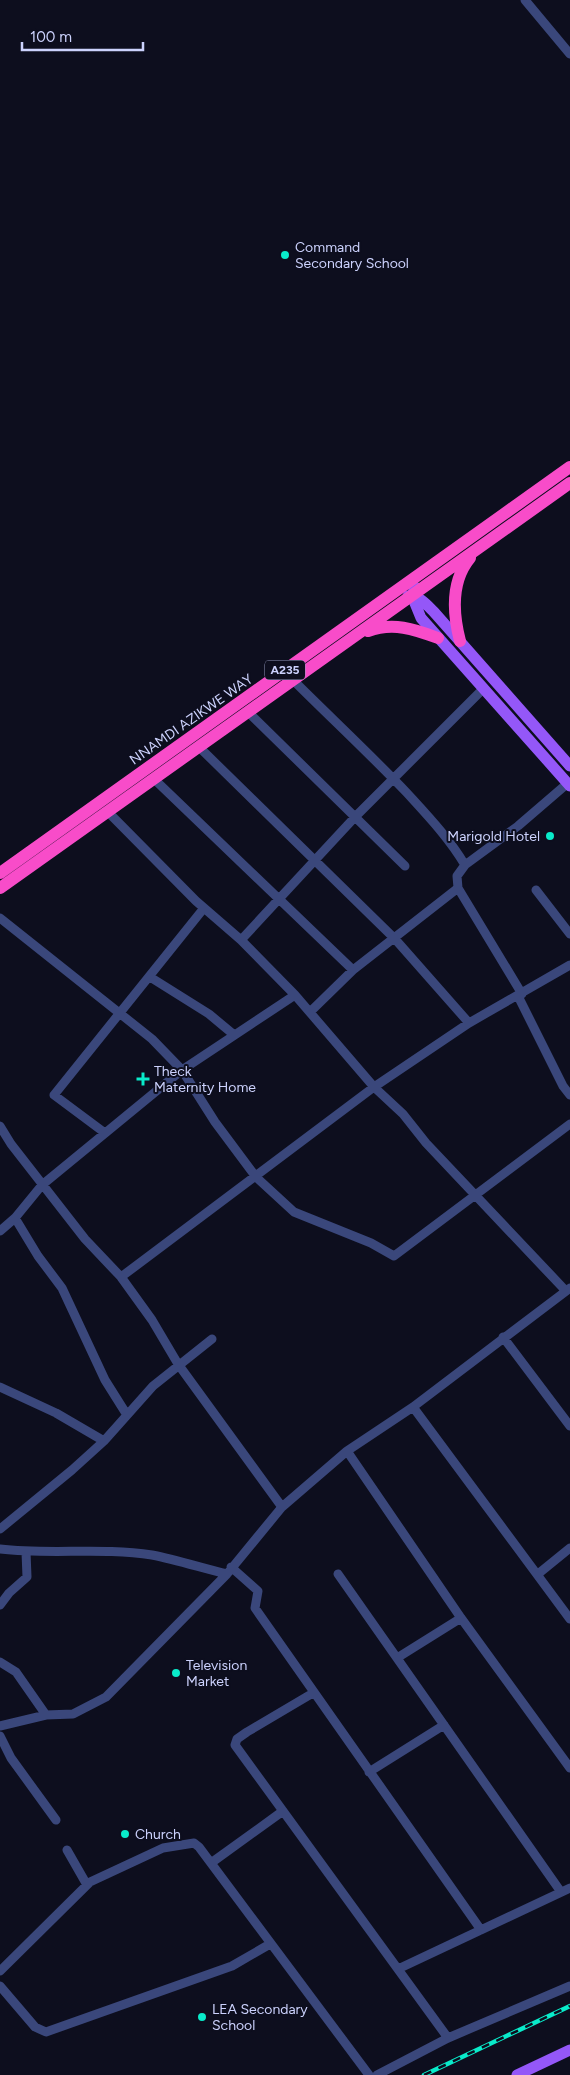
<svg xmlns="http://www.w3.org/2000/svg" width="570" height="2075" font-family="Figtree,sans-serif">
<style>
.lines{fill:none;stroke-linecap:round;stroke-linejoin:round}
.minor{stroke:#3a477b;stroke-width:9}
.major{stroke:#9457f8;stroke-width:11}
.highway{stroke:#f84cc9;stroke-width:12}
.rail-casing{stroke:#09ebca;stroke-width:4.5}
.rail{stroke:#0d0e1e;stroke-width:2.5;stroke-dasharray:8;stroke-linecap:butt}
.poi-dot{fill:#09ebca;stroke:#0d0e1e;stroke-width:2}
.labels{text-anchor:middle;stroke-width:4;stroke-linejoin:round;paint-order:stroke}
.shield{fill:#0d0e1e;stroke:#9397ba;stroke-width:1}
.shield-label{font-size:12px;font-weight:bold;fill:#ccd2fd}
.poi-label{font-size:14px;fill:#ccd2fd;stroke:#0d0e1e;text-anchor:start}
.street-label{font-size:14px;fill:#ccd2fd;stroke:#0d0e1e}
</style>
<rect width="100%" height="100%" fill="#0d0e1e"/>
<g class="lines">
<path class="minor" d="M525,0l45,54
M293,680c38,38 77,74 114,113 21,23 42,45 58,72
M248,712l157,154
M199,747l196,192 74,84
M154,779l199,191
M108,812l88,89 45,39 54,55 79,92 29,27 23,29 139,147
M536,890l34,44
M0,918l152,121 30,31 33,52 41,55 38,35 77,31 23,13 176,-132
M241,940l114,-123 129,-129
M150,977l59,37 24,20
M522,994l-64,-106 -1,-12 8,-11 53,-39 50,-43
M518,996l45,90 7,9
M310,1012l43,-42 105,-82
M0,1126l11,18 74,95 36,38 31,43 26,44 104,143
M105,1133l-51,-38 150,-187
M15,1218l23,38 24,32 43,92 22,35
M0,1231l15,-13 27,-33 140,-115 113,-75
M121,1277l253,-190 95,-64 101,-58
M503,1337l67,89
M0,1387l56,26 48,28
M413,1407l157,212
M347,1451l114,167 109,150
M0,1529l72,-59 32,-29 49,-55 59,-47
M0,1549c50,6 102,-2 152,6 25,5 50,13 75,19
M231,1567l27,24 -3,17 226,322
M338,1574l223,318
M538,1574l32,-26
M0,1605l9,-12 18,-16 -1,-25
M397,1658l64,-40
M0,1662l16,10 30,43
M313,1693l-66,39 -10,7 -2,6 213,293
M0,1726l46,-11 27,-1 33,-17 121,-123 55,-67 65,-56 66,-44 157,-119
M0,1736l11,22 45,62
M369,1772l75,-47
M67,1850l20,35
M211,1863l72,-52
M398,1969l172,-81
M0,1971l90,-89 73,-34 31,-5 5,4 170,228
M0,1986l35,41 11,5 186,-66 38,-22
M377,2075l71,-37 122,-52"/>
<path class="major" d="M415,587l-3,9 9,22 149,168
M408,596c11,-1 19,9 26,16l136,154
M517,2075l53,-25"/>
<path class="highway" d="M368,631c25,-9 46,-2 70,7
M460,641c-7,-27 -9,-60 10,-83
M0,873l570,-406
M0,888l570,-405"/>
<defs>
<path id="rail" d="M424,2075l146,-69"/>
</defs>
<use href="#rail" class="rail-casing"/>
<use href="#rail" class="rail"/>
</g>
<g class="poi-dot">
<circle cx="285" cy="255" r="5"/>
<circle cx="550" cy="836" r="5"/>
<path d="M140.5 1071.5h5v5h5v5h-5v5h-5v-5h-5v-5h5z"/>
<circle cx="176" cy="1673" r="5"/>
<circle cx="125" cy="1834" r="5"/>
<circle cx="202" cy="2017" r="5"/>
</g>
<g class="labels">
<rect class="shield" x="265" y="660.5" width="40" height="19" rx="4"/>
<g class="shield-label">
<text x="285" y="674">A235</text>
</g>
<g class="poi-label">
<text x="295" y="252">Command<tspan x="295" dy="16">Secondary School</tspan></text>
<text x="540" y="841" text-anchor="end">Marigold Hotel</text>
<text x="154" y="1076">Theck<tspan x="154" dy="16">Maternity Home</tspan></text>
<text x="186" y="1670">Television<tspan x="186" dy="16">Market</tspan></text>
<text x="135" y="1839">Church</text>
<text x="212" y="2014">LEA Secondary<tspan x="212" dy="16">School</tspan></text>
</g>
<g class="street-label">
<text transform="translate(191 719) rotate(-35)" y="5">NNAMDI AZIKWE WAY</text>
</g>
</g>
<path d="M22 42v8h121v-8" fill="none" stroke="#ccd2fd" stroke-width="2.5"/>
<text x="30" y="42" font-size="15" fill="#ccd2fd" stroke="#0d0e1e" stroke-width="4" paint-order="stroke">100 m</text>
</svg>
